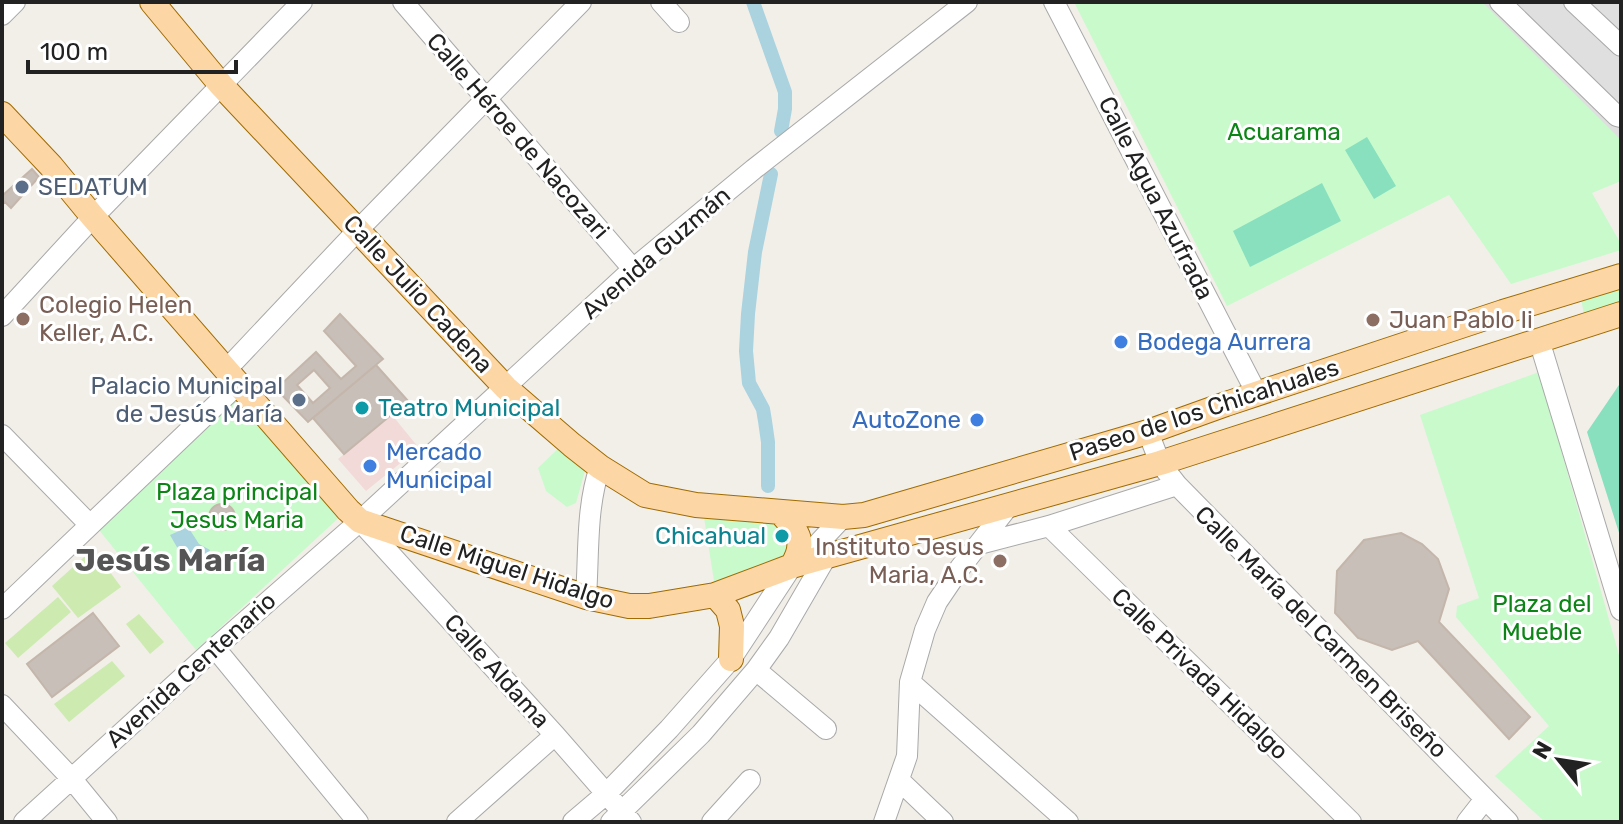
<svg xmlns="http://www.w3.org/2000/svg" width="1623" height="824" font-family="Rubik,sans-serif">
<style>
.residential{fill:#e0dfdf}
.commercial{fill:#f2dad9}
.grass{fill:#cdebb0}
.park{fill:#c8facc}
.pitch{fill:#88e0be}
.water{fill:#aad3df}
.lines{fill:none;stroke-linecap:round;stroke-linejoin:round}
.canal{stroke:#aad3df;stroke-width:14}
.building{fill:#c7bfb8;stroke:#c4b6ab;stroke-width:2;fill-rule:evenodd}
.minor-casing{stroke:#a9a9a9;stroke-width:22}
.major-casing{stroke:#a06b00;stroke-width:26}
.minor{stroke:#fff;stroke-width:20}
.major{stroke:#fcd6a4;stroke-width:24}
.service-dot{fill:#5c6f8a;stroke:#fff;stroke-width:3}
.education-dot{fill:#8d6e63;stroke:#fff;stroke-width:3}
.shop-dot{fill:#3f7fe0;stroke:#fff;stroke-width:3}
.culture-dot{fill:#0f9aa8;stroke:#fff;stroke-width:3}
.labels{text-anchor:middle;stroke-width:6;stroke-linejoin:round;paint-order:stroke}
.park-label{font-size:24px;fill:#0c8416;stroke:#fff}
.street-label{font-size:24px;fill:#222;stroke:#fff}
.service-label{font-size:24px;fill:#4e5e75;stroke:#fff;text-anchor:start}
.education-label{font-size:24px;fill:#785e54;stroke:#fff;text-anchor:start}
.shop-label{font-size:24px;fill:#366cbe;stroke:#fff;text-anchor:start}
.culture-label{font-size:24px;fill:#0d838f;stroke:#fff;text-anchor:start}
.district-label{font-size:32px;font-weight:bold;fill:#555;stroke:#fff}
</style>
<rect width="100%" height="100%" fill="#f2efe9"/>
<path class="residential" d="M1477,2h144v139z"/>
<path class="commercial" d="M392,415l27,33 -53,43 -28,-32z"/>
<path class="grass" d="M93,549l28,38 -43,31 -26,-32z
M58,597l13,15 -53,46 -13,-15z
M139,614l25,28 -14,12 -24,-30z
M112,661l13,15 -56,46 -15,-18z"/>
<path class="park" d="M1074,2h408l139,138v41l-29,12 29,51v6l-110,34 -62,-89 -222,111z
M1621,285v17l-37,13 -3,-17z
M1539,372l82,290v160h-76l-50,-46 54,-50 -93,-109 1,-11 22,-8 -59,-183z
M241,390l105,121 -150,139 -97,-120z
M563,444l23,23 -10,36 -9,4 -21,-16 -8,-23z
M703,511l67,7 21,14 -6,27 -30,12 -41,10z"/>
<path class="pitch" d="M1367,137l29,49 -22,13 -29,-49z
M1322,183l19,38 -91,46 -17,-36z
M1621,382v157l-34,-107z"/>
<path class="water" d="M188,527l11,17 11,6 -8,19 -24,-20 -8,-14z"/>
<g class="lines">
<path class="canal" d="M753,2l32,90v17l-4,22
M768,486v-44l-3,-21 -2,-12 -14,-26 -3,-32 2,-37 7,-62 16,-78"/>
</g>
<path class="building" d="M32,169l7,8 -28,31 -6,-6 -3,3v-9z
M340,314l43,45 -75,63 -32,-33 40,-37 25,27 15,-13 -32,-35zM314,370l16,18 -17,15 -16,-18z
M376,365l32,36 -64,53 -31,-36z
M209 517a13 13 0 1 1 26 0a13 13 0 1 1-26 0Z
M1401,533l21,11 16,15 11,30 -10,33 91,95 -21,22 -91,-98 -26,9 -34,-12 -23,-25 2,-42 27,-31z
M93,613l26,33 -67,51 -25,-33z"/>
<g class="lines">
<defs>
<path id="minor" d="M403,2l230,267
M661,2l18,20
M1054,2l203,392
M1500,2l117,114 4,1
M1574,2l47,44
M2,15l13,-13
M2,316l91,-99 209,-215
M1539,340l82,270
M226,370l132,-140 223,-228
M1148,432l12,31 17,22 331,337
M2,435l87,89
M360,521l195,214 76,87
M1049,526l302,296
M979,544l70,-18 128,-41
M586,597c3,-43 0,-90 14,-130
M2,609l236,-225
M215,648l143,174
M756,670l70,59
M910,682l158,140
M2,705l69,73 36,44
M900,781l43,41
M24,822l191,-174 145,-127 273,-252 121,-100 213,-167
M457,822l98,-87
M573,822l33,-28 63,-65 62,-70 61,-93 21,-17 30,-32
M611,822l90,-88 55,-64 23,-32 47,-81
M712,822l38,-42
M884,822l23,-66 3,-74 15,-52 12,-28 23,-34 50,-64
M1467,822l18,-23"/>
<path id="major" d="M152,2l69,83 285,303 66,57 28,22 45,28 51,10 147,12 21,-2 284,-83 78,-28 277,-92 118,-36
M2,114l49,52 42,51 255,293 12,11 226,76 43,9h20l66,-11 77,-29 368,-103 461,-149
M782,514c17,19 24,29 10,52
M715,595l13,15 4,16 -1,33"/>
</defs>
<use href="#minor" class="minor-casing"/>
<use href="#major" class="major-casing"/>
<use href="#minor" class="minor"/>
<use href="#major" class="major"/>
</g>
<g class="service-dot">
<circle cx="22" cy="187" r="8"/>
<circle cx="299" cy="400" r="8"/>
</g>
<g class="education-dot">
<circle cx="23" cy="319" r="8"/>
<circle cx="1373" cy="320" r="8"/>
<circle cx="1000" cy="561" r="8"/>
</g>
<g class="shop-dot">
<circle cx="1121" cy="342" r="8"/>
<circle cx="977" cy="420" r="8"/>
<circle cx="370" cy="466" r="8"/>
</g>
<g class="culture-dot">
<circle cx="362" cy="408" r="8"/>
<circle cx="782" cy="536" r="8"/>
</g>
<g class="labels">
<g class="park-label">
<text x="1284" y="140">Acuarama</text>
<text x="237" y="500">Plaza principal<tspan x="237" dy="28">Jesus Maria</tspan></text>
<text x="1542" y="612">Plaza del<tspan x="1542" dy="28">Mueble</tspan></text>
</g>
<g class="street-label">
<text transform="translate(518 136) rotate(49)" y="8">Calle Héroe de Nacozari</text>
<text transform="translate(1156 198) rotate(63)" y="8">Calle Agua Azufrada</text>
<text transform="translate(656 253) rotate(-41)" y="8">Avenida Guzmán</text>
<text transform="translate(418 294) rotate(47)" y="8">Calle Julio Cadena</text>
<text transform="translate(1204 410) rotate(-18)" y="8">Paseo de los Chicahuales</text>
<text transform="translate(507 567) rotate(18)" y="8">Calle Miguel Hidalgo</text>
<text transform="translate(1321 632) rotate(45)" y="8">Calle María del Carmen Briseño</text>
<text transform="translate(191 670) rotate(-42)" y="8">Avenida Centenario</text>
<text transform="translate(497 671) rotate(48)" y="8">Calle Aldama</text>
<text transform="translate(1200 674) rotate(44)" y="8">Calle Privada Hidalgo</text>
</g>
<g class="service-label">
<text x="38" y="195">SEDATUM</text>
<text x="283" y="394" text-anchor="end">Palacio Municipal<tspan x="283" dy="28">de Jesús María</tspan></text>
</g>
<g class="education-label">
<text x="39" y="313">Colegio Helen<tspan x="39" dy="28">Keller, A.C.</tspan></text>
<text x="1389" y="328">Juan Pablo Ii</text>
<text x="984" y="555" text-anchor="end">Instituto Jesus<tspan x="984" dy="28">Maria, A.C.</tspan></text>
</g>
<g class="shop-label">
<text x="1137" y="350">Bodega Aurrera</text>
<text x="961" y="428" text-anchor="end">AutoZone</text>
<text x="386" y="460">Mercado<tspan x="386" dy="28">Municipal</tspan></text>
</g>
<g class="culture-label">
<text x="378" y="416">Teatro Municipal</text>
<text x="766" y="544" text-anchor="end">Chicahual</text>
</g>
<g class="district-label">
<text x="170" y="571">Jesús María</text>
</g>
</g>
<rect width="1623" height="824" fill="none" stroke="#222222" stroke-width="8"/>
<g transform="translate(1559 760) rotate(300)" stroke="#ffffff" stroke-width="6" paint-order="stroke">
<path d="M0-6L14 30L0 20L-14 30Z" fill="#222222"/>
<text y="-12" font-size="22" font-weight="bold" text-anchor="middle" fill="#222222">N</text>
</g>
<path d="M28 60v12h208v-12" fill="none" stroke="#222222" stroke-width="4"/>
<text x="40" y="60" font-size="24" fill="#222222" stroke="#ffffff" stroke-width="6" paint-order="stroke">100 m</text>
</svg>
